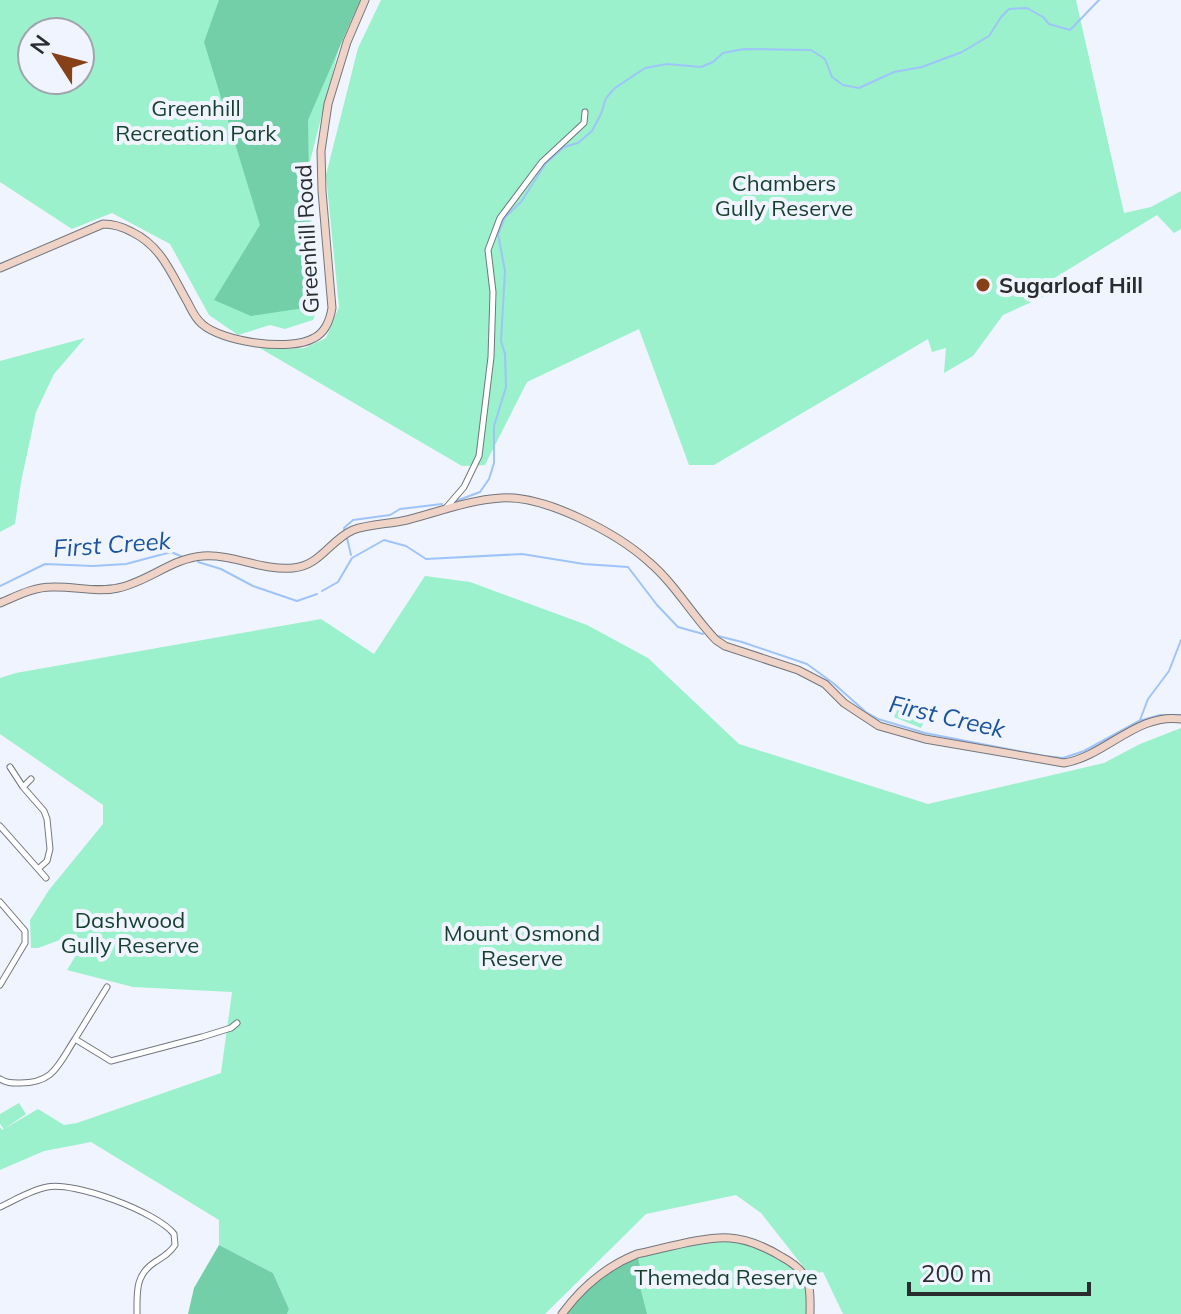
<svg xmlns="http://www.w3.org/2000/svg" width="1181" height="1314" font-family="Mulish,sans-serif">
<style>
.green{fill:#9af1cb;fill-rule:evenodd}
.forest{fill:#72cfa8}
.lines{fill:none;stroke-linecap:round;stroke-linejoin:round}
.stream{stroke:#9fc4f9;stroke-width:2}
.street-casing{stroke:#72767f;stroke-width:7}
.secondary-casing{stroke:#72767f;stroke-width:9}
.street{stroke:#fff;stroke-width:5}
.secondary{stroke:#efd3c6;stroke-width:7}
.poi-dot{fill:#864119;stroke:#eff4fe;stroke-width:3}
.labels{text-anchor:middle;stroke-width:8;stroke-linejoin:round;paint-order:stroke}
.park-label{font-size:22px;fill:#163f2f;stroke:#eff4fe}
.street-label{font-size:22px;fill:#2b2c30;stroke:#eff4fe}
.poi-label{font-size:22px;font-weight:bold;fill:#2b2c30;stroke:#eff4fe;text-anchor:start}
.water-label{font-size:24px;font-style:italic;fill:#1a539e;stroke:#eff4fe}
</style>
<rect width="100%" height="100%" fill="#eff4fe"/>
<path class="green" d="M0,0h361l-20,40 -34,133 13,130 -7,17 -28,9 -15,-4 -32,10 -29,-20 -39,-71 -58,-31 -40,16 -72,-47zM32,32h48v48h-48z
M381,0h695l48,213 27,-6 30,-16v38l-7,4 -17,-18 -109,67 -3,14 -42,19 -30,41 -29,17 2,-25 -14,4 -4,-13 -214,126h-25l-50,-136 -112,53 -42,83 -23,1 -204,-119 25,2 22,-1 21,-10 13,-31 -13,-132 32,-127z
M85,338l-31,36 -18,38 -15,70 -6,42 -15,8v-171z
M425,576l45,6 117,43 61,33 91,86 189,60 176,-41 36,-19 41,-16v586h-338l-20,-42 -14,2 -48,-61 -25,-18 -90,19 -101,100h-258l2,-5 -16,-36 -54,-28v-25l-128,-78 -47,9 -44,19v-43l2,3 2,-1 -4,-5v-10l19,-11 7,11 -22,15 34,-20 26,16 13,-2 144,-50 11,-81 -99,-5 -66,-17 14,-23 -5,-13 -38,14h-7l-1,-28 19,-30 54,-66v-19l-103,-71v-56l16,-5 305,-54 53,35z
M900,704l27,11 -6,13 -27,-11z
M729,1238l40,12 37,28 4,36h-248l75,-60z"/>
<path class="forest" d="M219,0h141l-52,120 3,187 -60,9 -37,-16 46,-75 -56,-183z
M219,1245l54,28 16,36 -2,5h-99l6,-26z
M637,1254l4,17 -1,16 7,27h-85l30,-32z"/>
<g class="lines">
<path class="stream" d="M456,501l24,-9 9,-13 5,-16v-37l12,-39 -1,-33 -4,-13 4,-70 -7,-37 7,-17 16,-15 25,-39 18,-16 14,-4 14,-12 9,-17 5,-16 9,-10 30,-20 22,-4 34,3 12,-5 10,-9 21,-4 67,1 14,9 7,18 11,8 16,3 35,-16 28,-5 40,-15 27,-16 12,-19 8,-8 18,-1 16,9 6,7 21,6 29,-30
M345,532l-1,-4 9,-8 37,-5 10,-6 42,-5
M347,538l4,17
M198,562l23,7 32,17 44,15 20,-7
M0,586l45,-22 48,2 33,-2 45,-12 12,5
M322,591l16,-9 14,-24 32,-18 22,6 20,13 96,-5 62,10 44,3 29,38 21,22 25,7
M718,636l24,6 65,22 26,19 34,30 11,6 47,14 119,23 19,2 21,-7 55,-30 21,-6h21
M1140,720l8,-21 21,-28 12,-31"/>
<defs>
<path id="street" d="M445,509l19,-22 15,-31 12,-99 2,-65 -5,-42 12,-32 42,-56 42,-39 1,-11
M10,767l13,20 21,24 3,8 3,30 -3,12 -9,8
M23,787l8,-8
M0,826l46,52
M0,902l25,29v12l-25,42
M75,1039l32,-52
M0,1079c7,4 11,4 18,4 36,1 40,-18 57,-44l36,22 91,-24 29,-9 6,-5
M0,1207c15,-7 31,-17 47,-20 27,-6 110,25 127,47l1,11c-5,8 -12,12 -20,17 -20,13 -18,30 -18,52"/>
<path id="secondary" d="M0,268l103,-44c11,0 20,3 29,8 31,15 40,44 56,71 4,8 7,15 14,21 20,18 88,28 112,14 12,-6 16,-18 18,-30l-10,-117 -1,-40 7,-47 19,-62 18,-42
M0,603c17,-7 33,-16 52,-16 22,-1 45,6 66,1 30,-6 54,-30 85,-32 31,-2 59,15 90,12 27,-2 37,-28 60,-38 16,-6 37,-6 54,-10 31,-8 62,-20 94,-22 44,-3 116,35 148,64 26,22 43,53 67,78l9,6 73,24 27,14 19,19 35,23 46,13 139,24c42,-7 72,-50 117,-44
M562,1314c19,-26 45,-48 75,-60 25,-5 68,-18 93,-16 18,1 37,10 52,19 11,6 22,14 26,26 3,10 2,21 2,31"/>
</defs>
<use href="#street" class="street-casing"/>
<use href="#secondary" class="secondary-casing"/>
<use href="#street" class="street"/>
<use href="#secondary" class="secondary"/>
</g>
<circle class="poi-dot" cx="983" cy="285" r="8"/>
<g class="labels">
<g class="park-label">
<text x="196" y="116">Greenhill<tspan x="196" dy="25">Recreation Park</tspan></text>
<text x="784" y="191">Chambers<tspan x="784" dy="25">Gully Reserve</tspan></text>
<text x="130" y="928">Dashwood<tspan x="130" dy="25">Gully Reserve</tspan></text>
<text x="522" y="941">Mount Osmond<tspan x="522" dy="25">Reserve</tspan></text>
<text x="726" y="1285">Themeda Reserve</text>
</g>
<g class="street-label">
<text transform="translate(307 239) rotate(-93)" y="8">Greenhill Road</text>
</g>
<g class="poi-label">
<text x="999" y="293">Sugarloaf Hill</text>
</g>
<g class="water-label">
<text transform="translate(112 545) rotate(-4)" y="8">First Creek</text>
<text transform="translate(947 717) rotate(13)" y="8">First Creek</text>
</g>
</g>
<g transform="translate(56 56) rotate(306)"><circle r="38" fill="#eff4fe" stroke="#a1a4ac" stroke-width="2"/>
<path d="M0-6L14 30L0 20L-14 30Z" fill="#864119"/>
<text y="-12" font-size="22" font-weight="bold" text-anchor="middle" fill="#2b2c30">N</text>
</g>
<path d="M909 1282v12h180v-12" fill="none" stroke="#2b2c30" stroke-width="4"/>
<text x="921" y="1282" font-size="24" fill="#2b2c30" stroke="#eff4fe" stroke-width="6" paint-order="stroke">200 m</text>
</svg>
